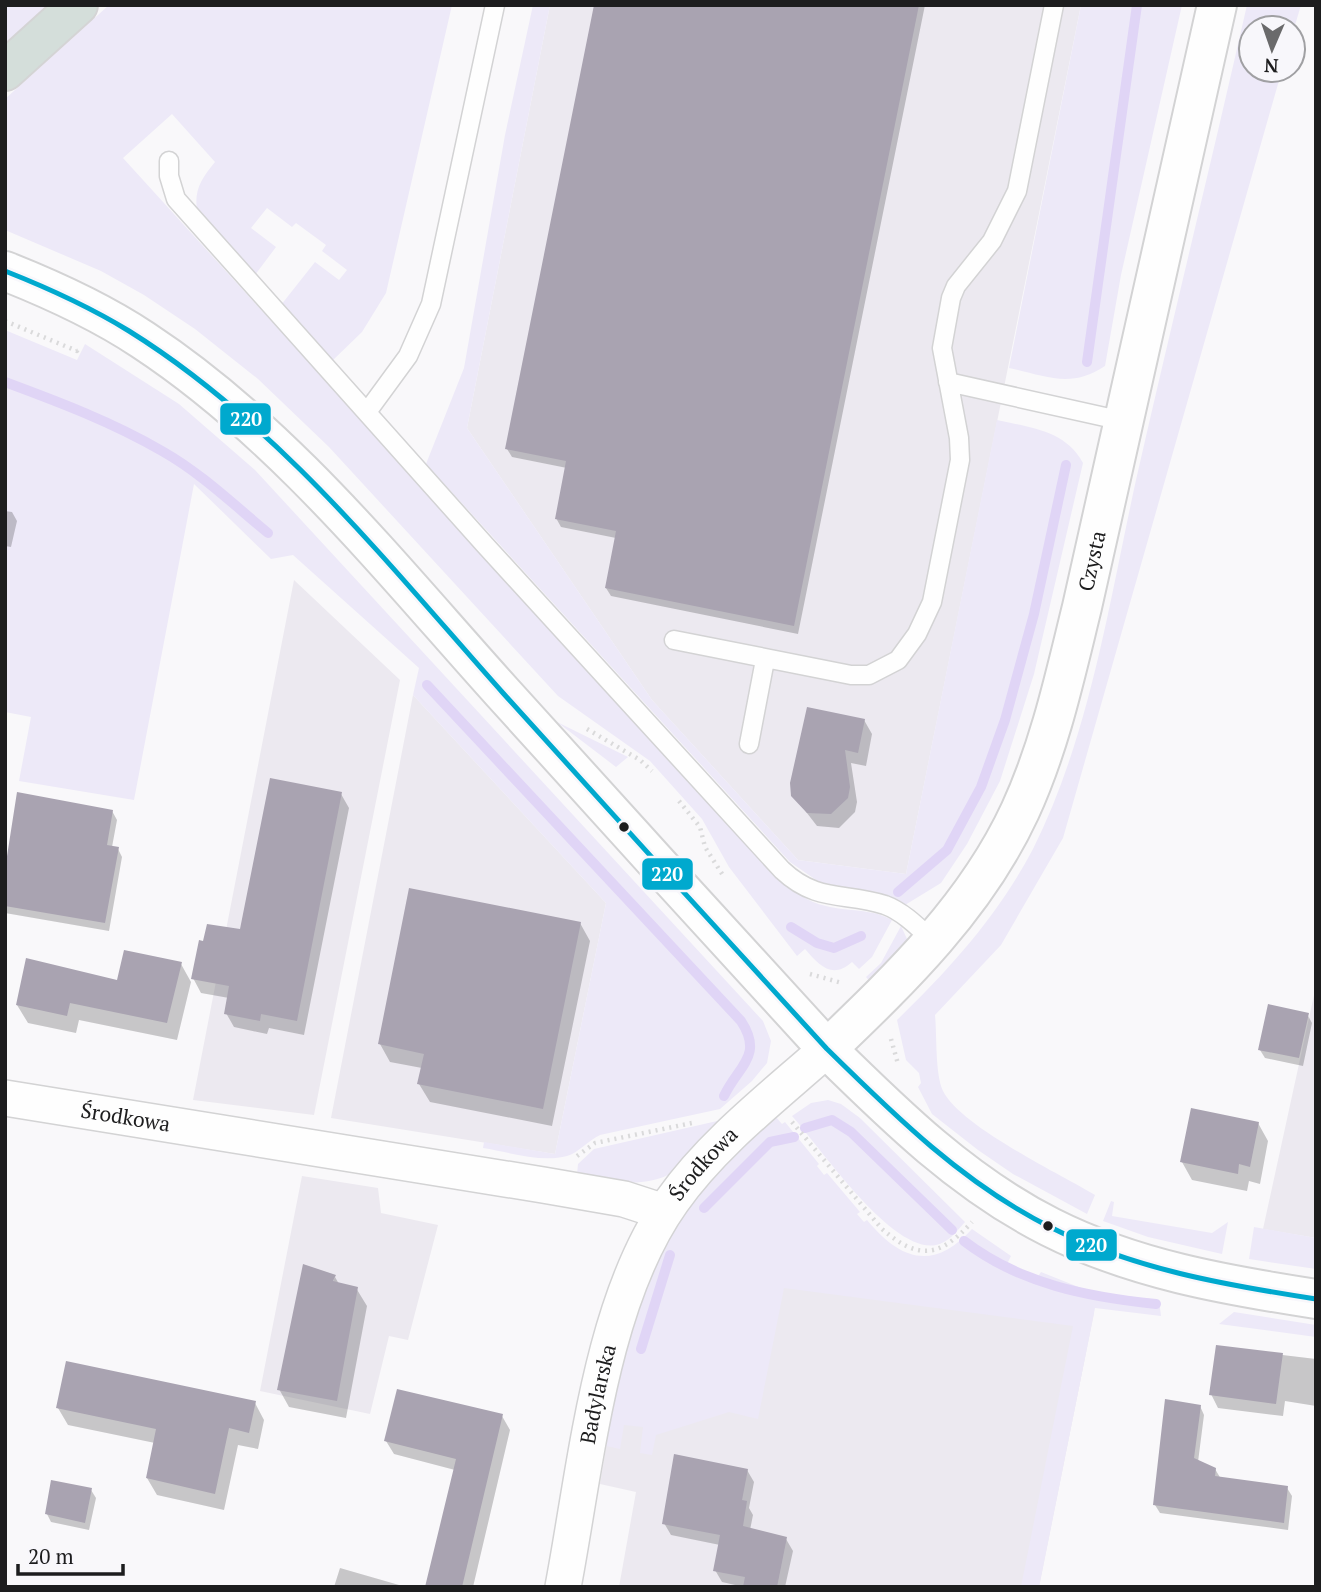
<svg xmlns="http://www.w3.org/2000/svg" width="1321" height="1592" font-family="'PT Serif',serif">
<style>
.built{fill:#ece9f0}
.green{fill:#ede9f8}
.shadow{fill:#0003}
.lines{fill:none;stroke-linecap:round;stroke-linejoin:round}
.stream{stroke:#e0d5f6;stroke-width:10}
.building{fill:#a9a3b1}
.lane-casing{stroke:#d3d3d4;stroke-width:21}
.street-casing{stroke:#d3d3d4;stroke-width:38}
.secondary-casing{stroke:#d3d3d4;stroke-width:42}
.highway-casing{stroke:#d4d4d5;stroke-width:42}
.path{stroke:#dadadb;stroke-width:4.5;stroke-dasharray:2 5;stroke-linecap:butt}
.lane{stroke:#fefefe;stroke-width:18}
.street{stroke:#fefefe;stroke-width:35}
.secondary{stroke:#fefefe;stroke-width:38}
.highway{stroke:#d4deda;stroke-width:38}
.bus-1-casing{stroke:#f8f7fb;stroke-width:10}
.bus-1{stroke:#00a9ce;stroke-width:5}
.bus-dot{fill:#1d1d1e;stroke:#f8f7fb;stroke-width:2.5}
.labels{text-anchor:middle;stroke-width:7;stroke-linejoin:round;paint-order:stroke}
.street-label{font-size:21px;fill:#1d1d1e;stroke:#f8f7fb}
.line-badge{stroke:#f8f7fb;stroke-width:2.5}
.badge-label{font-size:19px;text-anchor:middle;font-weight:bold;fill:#fff}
</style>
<rect width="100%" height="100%" fill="#f9f8fa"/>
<path class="built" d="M550,5h531l-175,869 -108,-14 -146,-160 -185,-272z
M294,580l106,100 -86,435 -121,-15z
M413,695l193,208 -51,251 -224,-36z
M1316,986v252l-53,-9z
M302,1176l76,12 3,25 57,12 -30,115 -19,-4 -19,78 -110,-23z
M672,1269l422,44 -55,274h-420l17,-95 -36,-8 20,-119z"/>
<path class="green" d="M5,5h51l-51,48z
M109,5h343l-66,288 -24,39 -30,29 -51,-56 34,-43 24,18 8,-10 -25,-19 4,-6 -30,-22 -4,4 -25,-19 -16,20 25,19 -21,28 -58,-65c-3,-21 5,-32 18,-48l-43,-48 -49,44 655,720c14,12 29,24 48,28 22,6 45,2 66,14l-20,37 -13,12 -7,-7c-20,18 -33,3 -47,-13l-8,7 -68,-89 -27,-48 -52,-58 -92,-65 -229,-249 -71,-68 -63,-50 -51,-34 -43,-24 -96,-41v-131z
M533,5h17l-83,423 185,272 146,160 108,14 91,-454c34,8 68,10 86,43l-49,211 -34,107 -33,63 -26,39 -36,22 -24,-11 -62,-12 -29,-20 -364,-398 38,-96 41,-233z
M1081,5h101l-61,270 -16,91c-34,23 -59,10 -96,2z
M1247,5h54l-8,27v-4h-42v42h31l-219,768 -62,107 -66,70c2,20 0,59 8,76 17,35 117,83 152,104l-8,19 -74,-40 -35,-24 -46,-36 -14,-27 3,-4 -2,-10 -13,-13 -9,-40c53,-51 102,-106 136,-171 57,-114 76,-246 103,-369 36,-158 75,-316 111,-475z
M5,330l72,30 8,-16 94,60 76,66 508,551 8,20 -4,22 -15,18 -32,28 -120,26c-11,5 -22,18 -33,21 -26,7 -58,-4 -84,-8l1,-6 71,12 51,-251 -193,-208 6,-27 -126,-113 -22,4 -77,-75 -60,316 -115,-19 12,-64 -26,-5z
M557,722l71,35 -12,10z
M901,926l7,15 -36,43 -6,-7 15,-14z
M828,1100l13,4 19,14 105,104c-8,9 -17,21 -29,23 -44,9 -116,-98 -144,-129l19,-13z
M775,1116l7,8 3,-2 34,42 -2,2 7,9 3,-2 33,39 -3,2 7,8 3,-2c34,41 67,51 105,9l39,27 -4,8 30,14 4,-6 50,20 68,8 2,16 -66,-8 -56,279h-18l52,-261 -289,-38 -26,131 -29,-7 -73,23 -4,20 -12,-2 3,-26 -19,-2 -4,24 -14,-3c13,-75 28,-152 69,-218 26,-43 64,-78 100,-112z
M726,1119l-58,56c-30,14 -60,5 -91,0l1,-11 16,-15z
M1111,1201l3,1 -2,14 100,17 16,-11 -6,32 -74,-17 -45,-16z
M1254,1227l62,11v31l-67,-10z
M1234,1312l82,13v12l-97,-13z"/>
<path class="shadow" d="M596,5h329l-127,629 -187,-38 -5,-8 10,-50 -55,-11 -5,-9 11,-50 -55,-11 -5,-8z
M5,511l7,1 5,9 -6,26 -6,-1z
M864,720l8,14 -6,32 -15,-3 6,39 -2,10 -16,16 -22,-2 -24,-31z
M341,794l8,14 -45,227 -35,-7 -2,6 -33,-7 -8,-14 3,-15 -28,-5 -8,-15 49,-47z
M112,811l5,9 -5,27 6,2 4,8 -13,74 -104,-18v-40z
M580,923l10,18 -38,185 -122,-24 -11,-18 3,-16 -32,-6 -10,-18z
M181,964l10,18 -14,58 -98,-20 -3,13 -48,-10 -11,-18 102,-23z
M1307,1014l5,9 -9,43 -38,-8 -5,-8z
M1258,1123l10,18 -8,43 -11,-3 -2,10 -55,-11 -10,-18z
M335,1277l4,7 17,4 11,18 -21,112 -57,-11 -10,-18z
M1217,1347l99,12v47l-31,-5 -2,15 -65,-8 -7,-14z
M255,1403l9,17 -6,29 -20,-4 -14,65 -67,-15 -10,-17 8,-35 -87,-18 -10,-17z
M1200,1406l4,9 -6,47 17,7 6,10 66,9 5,8 -4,34 -128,-17 -5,-8z
M502,1416l8,14 -37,157h-47l29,-117 -61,-16 -8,-13z
M747,1470l7,12 -5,26 4,7 -3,15 36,9 7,12 -8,36h-41l-22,-5 -7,-12 5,-25 -49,-10 -7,-12z
M91,1490l5,8 -7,32 -38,-8 -4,-8z
M340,1568l66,19h-72z"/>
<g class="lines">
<path class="stream" d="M1087,362l50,-357
M5,382c54,20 107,40 157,69 39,22 72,54 106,82
M427,685l314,336c23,35 -3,45 -17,75
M898,892l49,-42 34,-63 24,-67 29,-106 32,-149
M791,927l26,16 17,5 27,-12
M805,1128l27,-8 19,12 101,98
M704,1208l66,-66 24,-5
M964,1241c56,43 124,56 192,63
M641,1349l29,-94"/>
</g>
<path class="building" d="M594,5h325l-125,621 -189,-38 11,-57 -61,-12 11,-58 -61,-12z
M807,707l58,12 -7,34 -13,-3 5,37 -2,11 -17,16 -24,-1 -16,-17 -1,-13z
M270,778l72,14 -45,229 -36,-7 -1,7 -36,-7 5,-28 -38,-7 8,-39 4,1 4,-17 33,5z
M17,792l96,18 -6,35 12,2 -14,76 -100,-17v-37z
M409,888l172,34 -38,187 -126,-25 7,-30 -46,-10z
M124,950l58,12 -15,61 -97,-20 -3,13 -51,-11 10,-47 91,22z
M1268,1004l41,9 -10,45 -41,-8z
M1191,1108l68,14 -9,45 -11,-3 -1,10 -58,-12z
M303,1264l33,11 -3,6 25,6 -21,114 -60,-11z
M1216,1345l67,8 -7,51 -67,-9z
M66,1361l190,40 -7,32 -20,-5 -14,66 -69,-16 10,-49 -100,-21z
M397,1389l106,25 -41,173h-37l31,-128 -72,-18z
M1165,1399l36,6 -7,53 22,10 -1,8 73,10 -4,37 -131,-18z
M674,1454l74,15 -6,31 5,1 -4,25 44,11 -10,50h-34l2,-10 -32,-6 7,-36 -58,-11z
M51,1480l41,8 -7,35 -40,-9z"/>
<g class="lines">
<defs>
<path id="lane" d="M169,161v15l7,23 309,346 297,325c35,33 63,22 103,35 19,7 35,24 49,37
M948,382l175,39
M367,412l41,-56 23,-52 64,-299
M674,640l177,35h18l29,-15 19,-26 15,-32 28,-142 -1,-22 -17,-90 9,-50 5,-12 36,-45 25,-50 37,-186
M749,744l16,-84"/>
<g id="street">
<path id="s1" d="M5,1098l538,87 81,14 40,13"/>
<path id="s2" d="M563,1587c23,-121 37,-285 109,-386 41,-58 102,-105 155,-152"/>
</g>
<g id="secondary">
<path d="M5,271c48,19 96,41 138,69 140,92 248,229 359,352 108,120 216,238 325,357 68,67 136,134 223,178 83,42 175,58 266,72"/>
<path id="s3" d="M827,1049c75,-72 149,-143 193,-238 30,-65 45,-135 62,-204l135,-602"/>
</g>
<path id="highway" d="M5,71l73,-66"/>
</defs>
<use href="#lane" class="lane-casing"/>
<use href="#street" class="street-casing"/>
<use href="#secondary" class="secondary-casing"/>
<use href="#highway" class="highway-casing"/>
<path class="path" d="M5,321l72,30 2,-5
M587,729l53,31 12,11
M679,801l21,26 5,20 19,30
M810,974l32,9
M891,1039l7,25
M792,1122l90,107c37,32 58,28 90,-7
M577,1156l18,-13 97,-20"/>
<use href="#lane" class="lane"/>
<use href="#street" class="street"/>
<use href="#secondary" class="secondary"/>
<use href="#highway" class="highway"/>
<defs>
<path id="bus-1" d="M5,271c43,17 85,36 124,60 148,92 259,233 374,362 107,119 216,238 324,356 68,67 137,135 223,178 83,42 175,58 266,72"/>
</defs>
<use href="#bus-1" class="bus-1-casing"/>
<use href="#bus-1" class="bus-1"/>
</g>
<g class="bus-dot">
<circle cx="624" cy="827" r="6"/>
<circle cx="1048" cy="1226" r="6"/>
</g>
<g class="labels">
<g class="street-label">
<text dy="7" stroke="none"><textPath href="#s3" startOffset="569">Czysta</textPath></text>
<text dy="7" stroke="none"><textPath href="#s1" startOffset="122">Środkowa</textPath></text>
<text dy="7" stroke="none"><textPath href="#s2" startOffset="453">Środkowa</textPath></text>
<text dy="7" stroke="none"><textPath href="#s2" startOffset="196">Badylarska</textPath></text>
</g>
</g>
<g class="line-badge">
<rect x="219" y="402" width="53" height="34" rx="7" fill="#00a9ce"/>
<rect x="641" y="857" width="53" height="34" rx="7" fill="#00a9ce"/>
<rect x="1065" y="1228" width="53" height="34" rx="7" fill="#00a9ce"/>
</g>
<g class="badge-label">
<text x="246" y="426">220</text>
<text x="667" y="881">220</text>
<text x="1091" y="1252">220</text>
</g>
<rect width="1321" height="1592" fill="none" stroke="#1d1d1e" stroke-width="14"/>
<g transform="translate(1272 49) rotate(182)"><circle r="33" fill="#f8f7fb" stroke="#a0a0a3" stroke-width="2"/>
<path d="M0-5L12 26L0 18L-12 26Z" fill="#6a6a6b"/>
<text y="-10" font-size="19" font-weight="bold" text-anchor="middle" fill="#1d1d1e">N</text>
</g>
<path d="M18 1564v10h105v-10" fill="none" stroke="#1d1d1e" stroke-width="3.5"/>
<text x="28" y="1564" font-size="21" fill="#1d1d1e" stroke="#f8f7fb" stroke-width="5" paint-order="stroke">20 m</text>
</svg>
